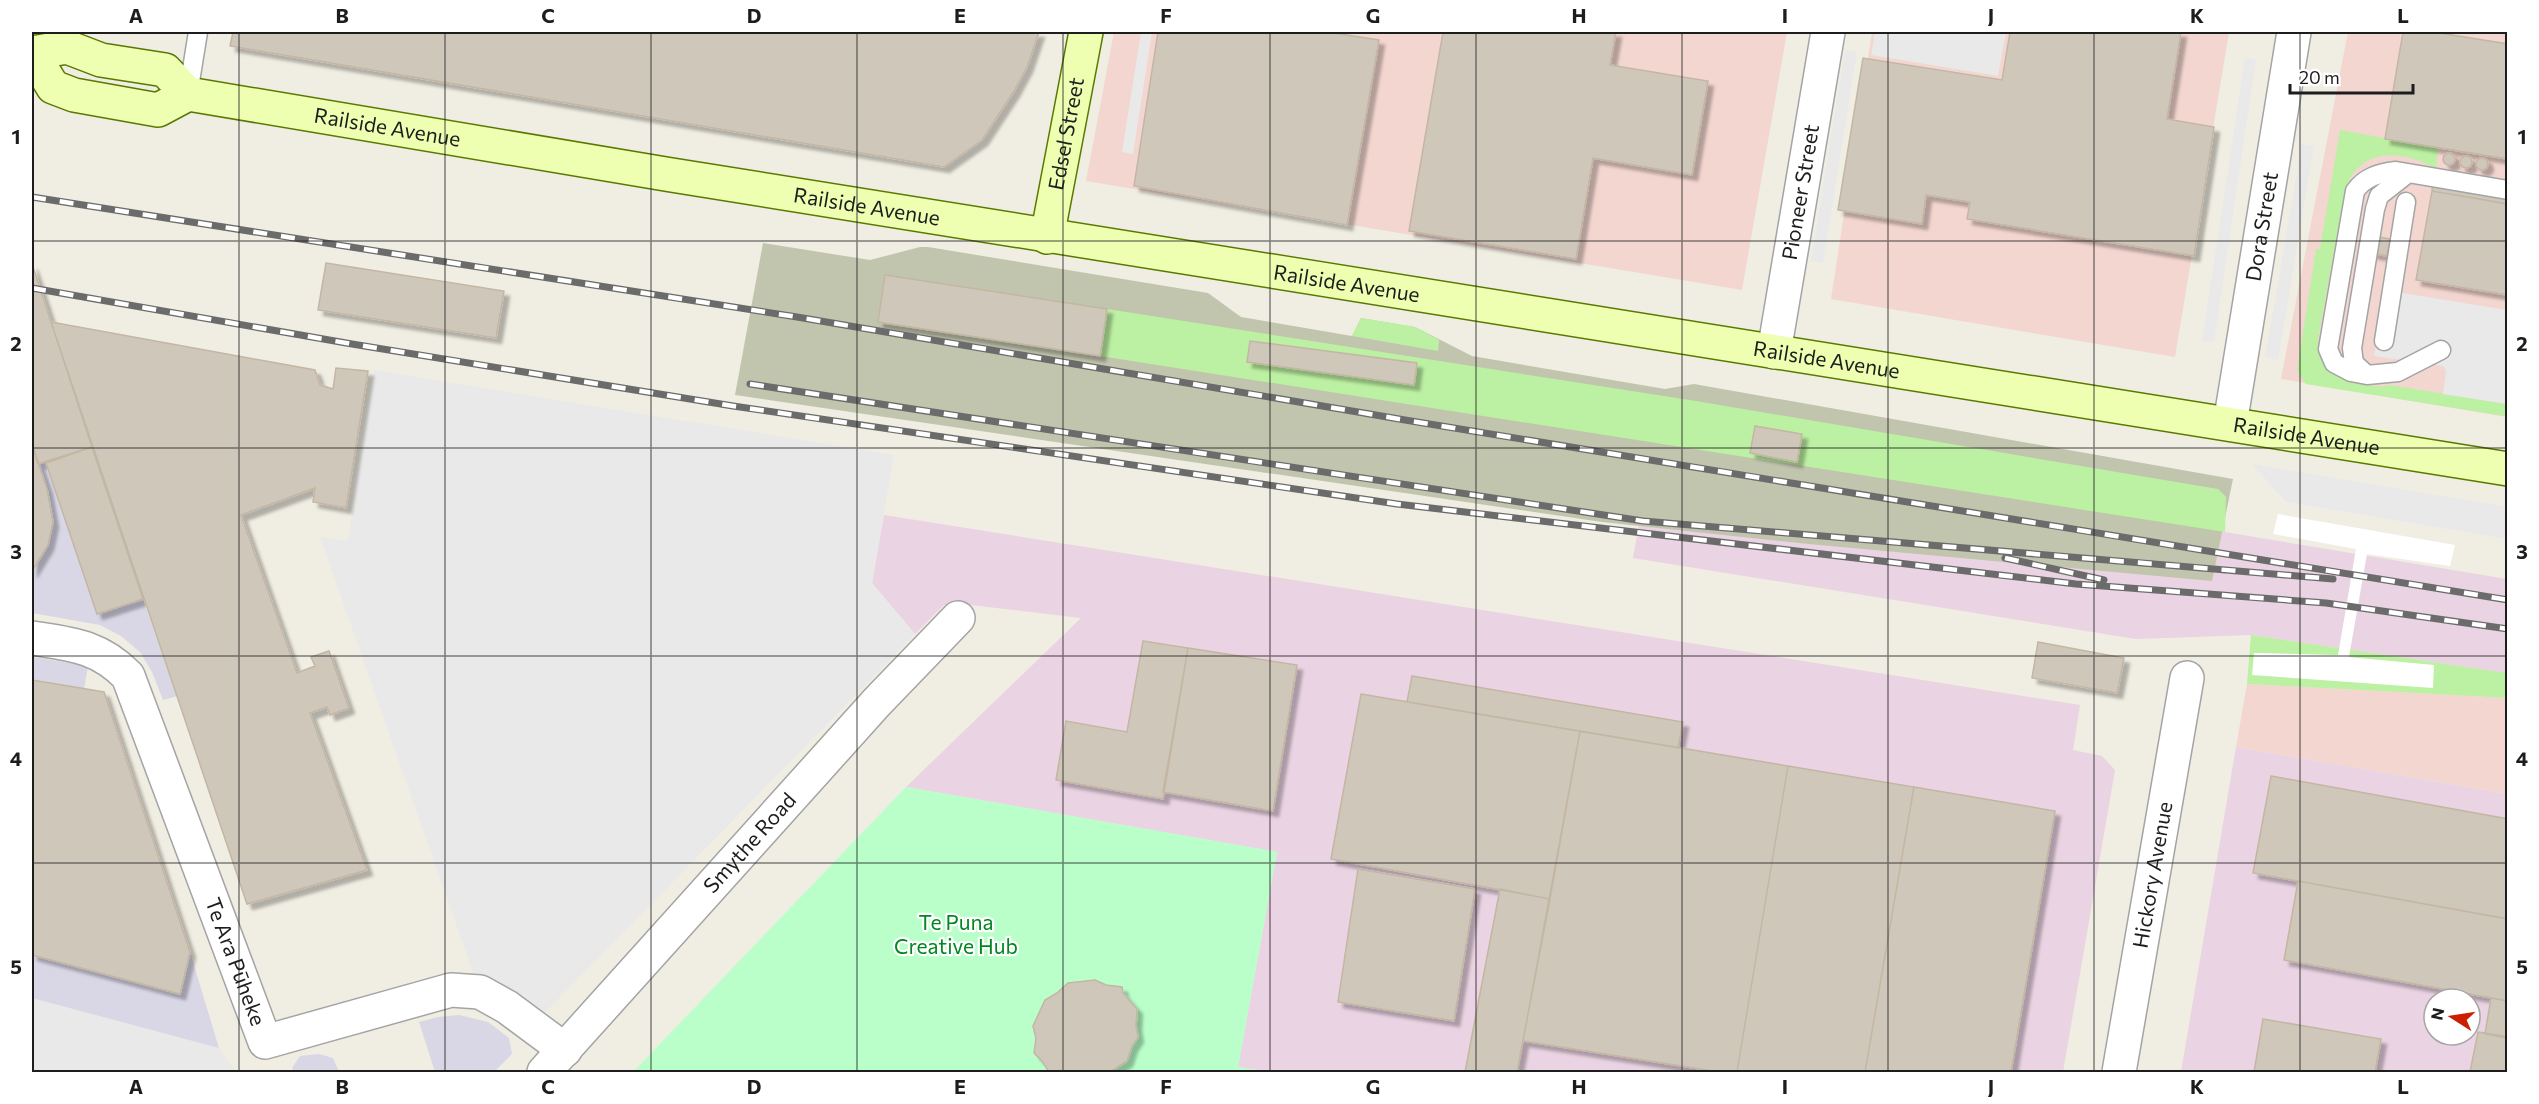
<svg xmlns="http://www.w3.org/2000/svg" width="2539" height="1104" font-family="Commissioner,sans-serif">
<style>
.commercial{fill:#f3d6cf}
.industrial{fill:#ead3e2;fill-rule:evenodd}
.construction{fill:#c1c5ad}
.grass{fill:#bcf0a2}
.park{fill:#baffca}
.parking{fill:#e9e9e9}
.plaza{fill:#d9d6e6}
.pier{fill:#fff}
.building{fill:#d0c7bb;stroke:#c3b6a3;stroke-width:1.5;filter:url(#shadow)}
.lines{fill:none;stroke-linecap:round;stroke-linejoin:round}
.lane-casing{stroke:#a4a4a4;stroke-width:21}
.street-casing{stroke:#a4a4a4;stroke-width:36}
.secondary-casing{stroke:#597900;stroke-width:36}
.lane{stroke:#fff;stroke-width:18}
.street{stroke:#fff;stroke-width:33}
.secondary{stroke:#efffb1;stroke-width:33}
.rail-casing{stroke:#6b6b6b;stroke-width:7}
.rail{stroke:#fff;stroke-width:4.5;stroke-dasharray:14;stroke-linecap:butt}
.grid{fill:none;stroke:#1d1d1d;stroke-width:1.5;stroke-opacity:0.55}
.labels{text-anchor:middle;stroke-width:4.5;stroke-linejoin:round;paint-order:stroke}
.street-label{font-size:21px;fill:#1d1d1d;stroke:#fff}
.park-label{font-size:21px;fill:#008720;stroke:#fff}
.neatline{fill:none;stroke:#1d1d1d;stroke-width:2}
.grid-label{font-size:20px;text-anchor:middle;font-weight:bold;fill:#1d1d1d}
</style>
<defs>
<filter id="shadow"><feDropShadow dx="5.5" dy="5.5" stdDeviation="1.5" flood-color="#0004"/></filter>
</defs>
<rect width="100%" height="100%" fill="#f0ede2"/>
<path class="commercial" d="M1114,32h673l-45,258 -656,-109z
M1872,32h357l-54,325 -344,-58z
M2348,32h159v385l-226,-38z
M2247,684l260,14v96l-271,-47z"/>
<path class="industrial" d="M1653,446l572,86 282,47v94l-256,-38 -115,4 -503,-81z
M884,515l1196,190 -7,45 29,6 13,14 -52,302h-793l-32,-5 39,-215 -371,-65 175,-169 -119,-14 -18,1 -29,29 -43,-51z
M2236,747l271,47v278h-326zM2434,999h36v36h-36z"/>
<path class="construction" d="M763,243l107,17 50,-13h8l280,46 33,24 111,19 9,-18 54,9 57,29 193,33 29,-5 539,95 -21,102 -403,-37 -207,-22 -867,-127z"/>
<path class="grass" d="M2340,130l98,18 -2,21c-37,-22 -82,-21 -92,27l-26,143c-1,31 18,40 44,45 9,1 18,4 28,1l117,19 -3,12 -198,-32 -9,-13 19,-122h4z
M1107,309l589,92 522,88 8,8 -1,35 -1125,-176z
M1361,318l54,9 24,13 -1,11 -86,-15z
M2251,635l256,38v25l-260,-14z"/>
<path class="park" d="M906,787l371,65 -39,215 32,5h-637z"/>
<path class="parking" d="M1141,32h11l-19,122 -11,-2z
M1875,32h131l-8,44 -127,-21z
M1845,50l12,2 -34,211 -12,-2z
M2245,58l11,2 -42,282 -12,-1z
M2302,144l12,2 -36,214 -13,-3z
M2384,290l123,20v94l-64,-10 3,-23 -3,-5 -69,-10z
M374,370l520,85 -22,128 43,51 -384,393 -51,-35 -160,-455 28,4z
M2252,464l255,43v32l-221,-37z
M32,998l187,50 17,24h-204z"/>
<path class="plaza" d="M92,447l51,152 34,97 -14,4 -11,-28 -12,-20 -19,-16 -21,-11 -68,-12v-42l16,-26 5,-23 -2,-17 -13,-41z
M32,657l56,9 -4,23 -51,-9 -1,3z
M190,952l29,96 -187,-50v-43l148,39z
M459,1015l29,7 21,16 3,16 -18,18h-59l-16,-50 19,-5z
M319,1054l14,4 6,14h-45l-2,-4 8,-12z"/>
<path class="pier" d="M2278,514l177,31 -5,21 -83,-12 -18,103 85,8 -1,23 -181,-13 2,-22 84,2 18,-106 -83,-15z"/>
<path class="building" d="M233,32h806l-12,35 -13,24 -32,49 -38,27 -714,-121z
M1158,32h169l52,8 -32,185 -213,-39z
M1443,32h173l-6,33 98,16 -16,94 -99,-17 -17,101 -167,-28z
M2010,32h171l-14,87 47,8 -20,129 -227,-37 3,-17 -44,-7 -4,29 -84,-14 25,-152 139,22z
M2403,32h30l75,12v115l-123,-20z
M2443 159a6 6 0 1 1 12 0a6 6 0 1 1-12 0Z
M2460 162a6 6 0 1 1 12 0a6 6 0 1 1-12 0Z
M2476 164a6 6 0 1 1 12 0a6 6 0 1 1-12 0Z
M2433,180l75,12v12l-76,-13z
M2432,191l76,13v91l-92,-15z
M2374,236l16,3 -3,17 -16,-3z
M326,263l178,28 -8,47 -178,-28z
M32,264l60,183 -54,17 -6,-20z
M885,275l222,34 -7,47 -222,-34z
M51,322l264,48 5,15 13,4 3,-21 32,3 -22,137 -33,-6 2,-14 -74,27 56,158 18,-7 -4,-9 18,-6 20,57 -19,7 -3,-8 -17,6 57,157 -120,34z
M1250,341l167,22 -3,22 -167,-23z
M1755,426l47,8 -5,28 -47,-9z
M32,444l15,45 6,33 -5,23 -16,26z
M92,447l51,152 -46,15 -51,-151z
M1143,641l45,7 -25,151 -107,-19 10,-59 61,11z
M2038,642l86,16 -7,35 -85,-15z
M1188,648l109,17 -24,146 -110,-19z
M1412,676l271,46 -5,26 -271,-46z
M32,680l72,12 86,260 -10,42 -148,-39z
M1361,694l219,37 -30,168 -219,-40z
M1580,731l208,35 -51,306h-18l-196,-31z
M1788,766l126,21 -49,285h-128z
M2271,776l237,43v100l-255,-46z
M1914,787l141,24 -44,261h-146z
M1358,869l117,20 -21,132 -116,-19z
M2298,881l210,38v82l-224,-41z
M1500,889l50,10 -33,173h-52z
M1095,980l11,5 16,2 1,6 14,16 -1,17 2,11 -6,9 -5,15 -17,11h-61l-7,-11 -8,-8 2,-15 -3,-12 12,-26 12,-7 11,-10z
M2491,998l17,3v37l-23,-4z
M2263,1019l118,20 -6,33h-121z
M2478,1032l30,5v35h-38z"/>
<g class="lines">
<defs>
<path id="lane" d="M188,94l10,-62
M2384,341l22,-139
M2441,350l-43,22 -31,3 -16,-3 -17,-9 -6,-14 27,-158c10,-14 24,-18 41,-20l112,19
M2367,375l-13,-12 -2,-15 23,-139 4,-13 28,-22"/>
<g id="street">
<path id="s1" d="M1774,352l54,-320"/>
<path id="s2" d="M2230,424l64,-392"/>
<path id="s3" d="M32,638c39,6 67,8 96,38l137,366 186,-52 29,2 27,15 58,43"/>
<path id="s4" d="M544,1072l333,-370 81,-84"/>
<path id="s5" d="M2119,1072l68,-394"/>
</g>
<g id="secondary">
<path id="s6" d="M32,53l35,-6 34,13 64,10 23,24c772,132 1546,250 2320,375"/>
<path d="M32,53l21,34 21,8 84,15 30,-16"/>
<path id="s7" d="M1047,237l39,-205"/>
</g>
</defs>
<use href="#lane" class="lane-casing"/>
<use href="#street" class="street-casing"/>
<use href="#secondary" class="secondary-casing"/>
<use href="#lane" class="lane"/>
<use href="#street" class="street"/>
<use href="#secondary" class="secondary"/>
<defs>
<path id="rail" d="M32,197l765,120 608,103 1103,180
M32,288l320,56 381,62 664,98 679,80 250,19 182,26
M750,384l893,137 690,58
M2005,558l99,22"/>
</defs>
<use href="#rail" class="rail-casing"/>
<use href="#rail" class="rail"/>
</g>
<path class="grid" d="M239,32v1040M445,32v1040M651,32v1040M857,32v1040M1063,32v1040M1270,32v1040M1476,32v1040M1682,32v1040M1888,32v1040M2094,32v1040M2300,32v1040M32,241h2476M32,448h2476M32,656h2476M32,863h2476"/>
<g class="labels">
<g class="street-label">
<text dy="7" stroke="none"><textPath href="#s6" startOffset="372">Railside Avenue</textPath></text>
<text dy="7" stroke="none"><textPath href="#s7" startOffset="105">Edsel Street</textPath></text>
<text dy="7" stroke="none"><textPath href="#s1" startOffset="162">Pioneer Street</textPath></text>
<text dy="7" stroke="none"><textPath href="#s6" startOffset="858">Railside Avenue</textPath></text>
<text dy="7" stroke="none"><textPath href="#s2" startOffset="200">Dora Street</textPath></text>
<text dy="7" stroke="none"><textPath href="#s6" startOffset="1344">Railside Avenue</textPath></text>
<text dy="7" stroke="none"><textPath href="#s6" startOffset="1830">Railside Avenue</textPath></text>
<text dy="7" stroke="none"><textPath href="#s6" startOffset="2316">Railside Avenue</textPath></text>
<text dy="7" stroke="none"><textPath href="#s4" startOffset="308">Smythe Road</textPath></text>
<text dy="7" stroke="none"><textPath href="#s5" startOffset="200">Hickory Avenue</textPath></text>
<text dy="7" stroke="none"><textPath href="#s3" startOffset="411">Te Ara Pūheke</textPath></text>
</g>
<g class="park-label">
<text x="956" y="930">Te Puna<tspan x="956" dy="24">Creative Hub</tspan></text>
</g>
</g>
<rect width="2539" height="1104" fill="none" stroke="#ffffff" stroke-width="66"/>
<g transform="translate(2452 1017) rotate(282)"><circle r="28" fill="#ffffff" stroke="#a5a5a5" stroke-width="1.5"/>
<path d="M0-4.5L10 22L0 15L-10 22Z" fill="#cb2000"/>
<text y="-9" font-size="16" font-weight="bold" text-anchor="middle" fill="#1d1d1d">N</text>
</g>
<path d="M2290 84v9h123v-9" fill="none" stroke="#1d1d1d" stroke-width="3"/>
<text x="2299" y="84" font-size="18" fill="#1d1d1d" stroke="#ffffff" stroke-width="4.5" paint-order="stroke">20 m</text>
<rect x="33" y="33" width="2473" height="1038" class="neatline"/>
<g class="grid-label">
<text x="136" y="23">A</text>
<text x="342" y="23">B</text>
<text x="548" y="23">C</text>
<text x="754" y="23">D</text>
<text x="960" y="23">E</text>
<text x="1166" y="23">F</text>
<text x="1373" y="23">G</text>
<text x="1579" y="23">H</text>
<text x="1785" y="23">I</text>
<text x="1991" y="23">J</text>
<text x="2197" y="23">K</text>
<text x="2403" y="23">L</text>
<text x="16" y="144">1</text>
<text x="2522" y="144">1</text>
<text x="16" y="351">2</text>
<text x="2522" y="351">2</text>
<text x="16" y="559">3</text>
<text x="2522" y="559">3</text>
<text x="16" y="766">4</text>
<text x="2522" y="766">4</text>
<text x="16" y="974">5</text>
<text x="2522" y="974">5</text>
<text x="136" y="1094">A</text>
<text x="342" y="1094">B</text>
<text x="548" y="1094">C</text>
<text x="754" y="1094">D</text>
<text x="960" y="1094">E</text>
<text x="1166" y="1094">F</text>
<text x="1373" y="1094">G</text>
<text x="1579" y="1094">H</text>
<text x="1785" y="1094">I</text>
<text x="1991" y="1094">J</text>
<text x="2197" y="1094">K</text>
<text x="2403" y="1094">L</text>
</g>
</svg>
